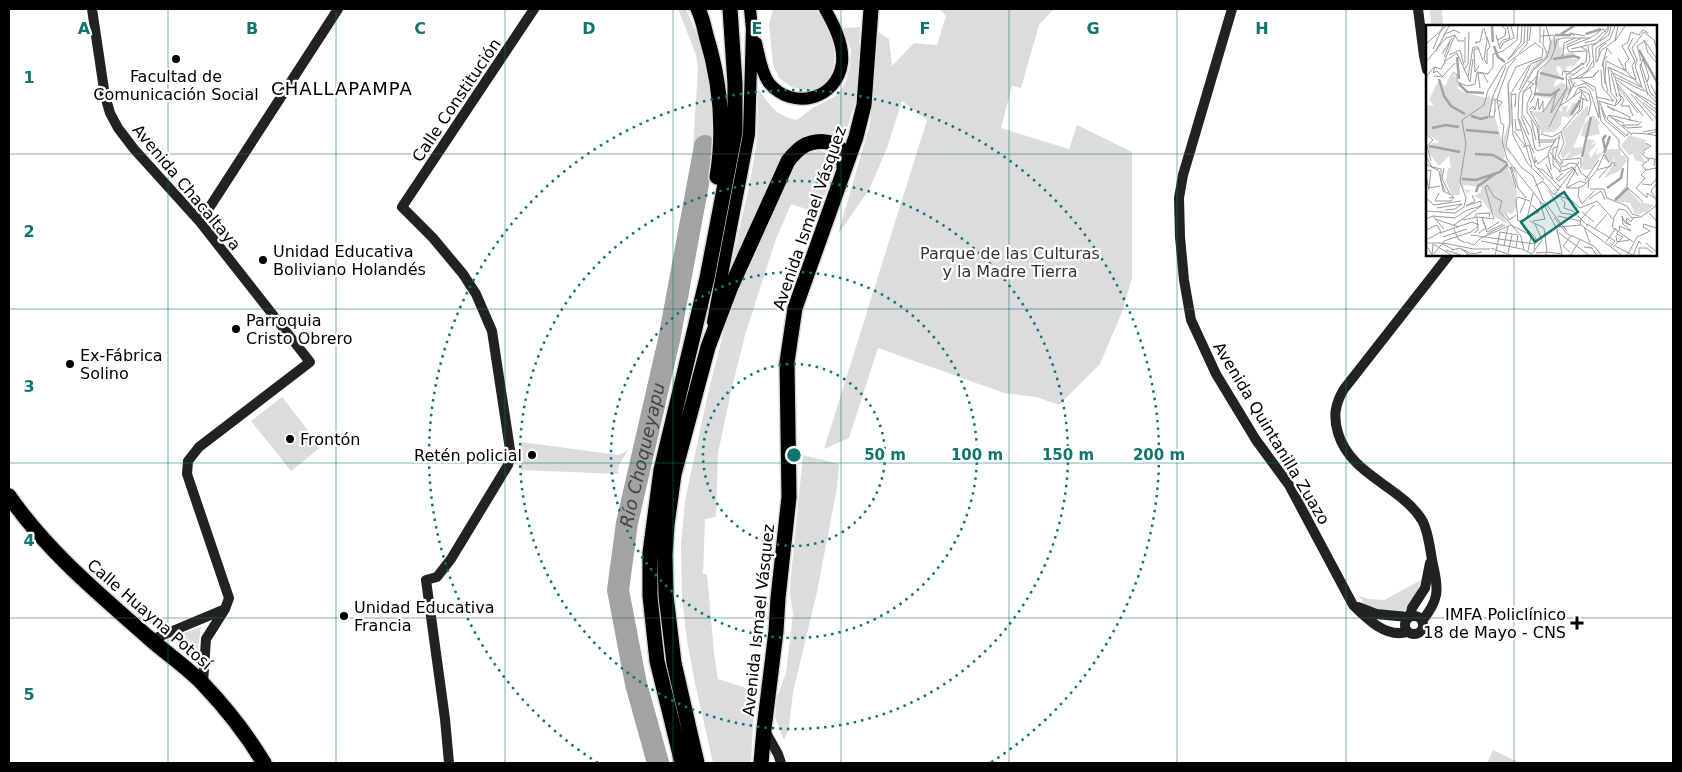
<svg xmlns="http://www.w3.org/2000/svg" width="1682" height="772" font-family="'DejaVu Sans',sans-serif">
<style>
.green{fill:#dcdcdc}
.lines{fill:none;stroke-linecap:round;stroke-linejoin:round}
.river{stroke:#a3a3a3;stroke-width:22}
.primary-casing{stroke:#dbdbdb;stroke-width:15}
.highway-casing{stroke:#dbdbdb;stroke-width:18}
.secondary{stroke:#222;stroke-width:10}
.primary{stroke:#000;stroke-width:12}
.highway{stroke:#000;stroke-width:15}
.grid{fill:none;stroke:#0f766e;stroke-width:1;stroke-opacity:0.55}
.ring{fill:none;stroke:#0f766e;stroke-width:2.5;stroke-dasharray:2.5 5}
.poi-dot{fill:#000;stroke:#fff;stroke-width:2}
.labels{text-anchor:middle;stroke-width:4.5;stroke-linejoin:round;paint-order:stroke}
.poi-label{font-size:16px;fill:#000;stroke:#fff;text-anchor:start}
.street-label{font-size:16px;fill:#000;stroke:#fff}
.park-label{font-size:16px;fill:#333;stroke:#fff}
.neighbourhood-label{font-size:18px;letter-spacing:1px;fill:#000;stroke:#fff}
.water-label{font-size:18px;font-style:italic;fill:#444;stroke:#fff}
.inset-river{fill:none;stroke:#a3a3a3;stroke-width:2.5}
.inset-road{fill:none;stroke:#999;stroke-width:1}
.view{fill:#0f766e;fill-opacity:0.15;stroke:#0f766e;stroke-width:2.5}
.inset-edge{fill:none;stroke:#000;stroke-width:2.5}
.grid-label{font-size:16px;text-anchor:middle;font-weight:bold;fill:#0f766e;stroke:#fff;stroke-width:4.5;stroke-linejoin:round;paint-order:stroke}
.centre{fill:#0f766e;stroke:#fff;stroke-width:2.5}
.ring-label{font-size:15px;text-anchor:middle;font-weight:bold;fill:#0f766e;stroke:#fff;stroke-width:4.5;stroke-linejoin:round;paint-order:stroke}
</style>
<rect width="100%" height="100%" fill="#fff"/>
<path class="green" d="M678,9h8l17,39 7,30 5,70 -22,-2 5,-77 -2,-14z
M773,9h43c19,26 31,64 -3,83l-22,-5 -12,-9 -6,-14 -4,-40z
M940,9h114l-15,16 -18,63 -9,-2 -11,42 68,21 8,-24 55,27v126l-10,34 -22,52 -41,41 -23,-8 -32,-4 -126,-45 -29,90 -25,11 103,-329 -25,-19 -15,47 -18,42 -31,44 32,-110 7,-93 12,8 3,27 22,-23 23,2 9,-29z
M1430,9h12l1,17h-12z
M860,27l-3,70 -13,41c-24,-7 -49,0 -64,21l-50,112 21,-94 6,-37 1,-52c12,18 17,27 39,32l17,-13 20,-10 7,-7 5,-9 4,-15 1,-16 -8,-22z
M821,151c9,3 12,7 15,16l-18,46 -27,-9 -15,35 -31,96 -13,52 -14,66 -2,64 -11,2 -2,55h4l7,79 4,26 37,12 -4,72h-38l-18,-80 -8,-42 -5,-43 -1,-53 4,-44 23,-108 21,-82 62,-141c7,-11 17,-19 30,-19z
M282,397l39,50 -30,24 -40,-50z
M521,442l98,13 9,-5 -9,15 -1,9 -97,-4z
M803,455l36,9 -2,24 -20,104 -24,100 -4,36 -5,12 -9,-23 2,-20 9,-24 7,-60 -3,-18 1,-19z
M1421,580l-7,21 -13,13 -33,-4 -9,-14 10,3 15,1z
M201,627l-4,27 -22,-18z
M1493,750l27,13h-33z"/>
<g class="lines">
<path class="river" id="s1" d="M658,763l-22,-79 -18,-94 9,-67 42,-183 36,-194"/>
<defs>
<path id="primary" d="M756,43c3,12 5,29 13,40 23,28 68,17 73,-20 2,-19 -8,-38 -17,-54
M713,322l36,-188 3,-105 -2,-20"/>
<path id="highway" d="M698,9c4,8 6,17 8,26 14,46 19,94 11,142
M9,496c38,55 90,98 140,142 18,16 39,30 55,47 23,24 43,50 60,78
M682,763l-25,-102 -7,-65v-43l11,-83 46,-192 28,-146v-48l-5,-75
M697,763l-23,-100 -8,-67 -1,-41 2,-30 7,-51 34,-127 22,-58 58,-128c4,-5 8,-10 14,-14 11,-7 33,-9 40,5 2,4 2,11 2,16
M761,763l3,-34 12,-98 2,-33 11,-101 -2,-135 8,-54 61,-171 8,-32 7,-96"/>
</defs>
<use href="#primary" class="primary-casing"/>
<use href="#highway" class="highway-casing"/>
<path class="secondary" d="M92,9l13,87 5,17 8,15 16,21 66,73 110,140 -111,85 -11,14 -1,13 42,124 -4,11 -19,30 -3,44
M1232,9l-49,166 -4,23 1,39 4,43 7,40 25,54 40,66 33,45 64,120c14,14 33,33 54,27
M1418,9l6,47 3,14
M200,222l138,-213
M1358,607l18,7 32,3
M1405 625a9 9 0 1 1 18 0a9 9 0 1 1-18 0Z
M1410,616l2,-8 13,-20 5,-25
M1422,621c17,-21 17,-31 11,-56 -3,-14 -4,-33 -11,-45 -21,-34 -71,-44 -84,-87 -5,-17 -3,-29 6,-44l105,-134
M151,640l74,-31
M765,731l13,23 3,9
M449,763l-4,-44 -19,-139 11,-3 14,-18 57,-94 3,-9 -19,-125 -16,-37 -13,-20 -30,-36 -31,-31 132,-198"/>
<use href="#primary" class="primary"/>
<use href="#highway" class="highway"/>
</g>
<path class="grid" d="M168,9v754M336,9v754M505,9v754M673,9v754M841,9v754M1009,9v754M1177,9v754M1346,9v754M1514,9v17M9,154h1418M1656,154h17M1514,255v508M9,309h1664M9,463h1664M9,618h1664"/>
<g class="ring">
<circle cx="794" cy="455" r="91"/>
<circle cx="794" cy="455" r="183"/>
<circle cx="794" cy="455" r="274"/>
<path d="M598 763A365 365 0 1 1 990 763"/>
</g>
<g class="poi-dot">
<circle cx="176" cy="59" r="5"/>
<circle cx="263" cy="260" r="5"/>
<circle cx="236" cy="329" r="5"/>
<circle cx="70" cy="364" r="5"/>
<circle cx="290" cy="439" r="5"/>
<circle cx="532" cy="455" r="5"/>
<circle cx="344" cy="616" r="5"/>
<path d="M1574.5 615.5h5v5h5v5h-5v5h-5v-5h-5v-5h5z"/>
</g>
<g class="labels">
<g class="poi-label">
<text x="176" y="82" text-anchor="middle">Facultad de<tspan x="176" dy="18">Comunicación Social</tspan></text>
<text x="273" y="257">Unidad Educativa<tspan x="273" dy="18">Boliviano Holandés</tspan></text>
<text x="246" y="326">Parroquia<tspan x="246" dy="18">Cristo Obrero</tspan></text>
<text x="80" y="361">Ex-Fábrica<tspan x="80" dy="18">Solino</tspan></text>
<text x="300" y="445">Frontón</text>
<text x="522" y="461" text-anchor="end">Retén policial</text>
<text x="354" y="613">Unidad Educativa<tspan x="354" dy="18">Francia</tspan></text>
<text x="1566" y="620" text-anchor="end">IMFA Policlínico<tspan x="1566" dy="18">18 de Mayo - CNS</tspan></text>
</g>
<g class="street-label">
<text transform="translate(456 100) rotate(-56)" y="6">Calle Constitución</text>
<text transform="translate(187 187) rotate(50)" y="6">Avenida Chacaltaya</text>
<text transform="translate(809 218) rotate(-71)" y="6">Avenida Ismael Vásquez</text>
<text transform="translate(1272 433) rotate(59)" y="6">Avenida Quintanilla Zuazo</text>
<text transform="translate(150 614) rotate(41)" y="6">Calle Huayna Potosí</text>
<text transform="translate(758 620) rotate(-84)" y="6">Avenida Ismael Vásquez</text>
</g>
<g class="park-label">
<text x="1010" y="259">Parque de las Culturas<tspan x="1010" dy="18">y la Madre Tierra</tspan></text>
</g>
<g class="neighbourhood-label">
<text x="342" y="95">CHALLAPAMPA</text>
</g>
<g class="water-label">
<text dy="6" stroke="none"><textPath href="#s1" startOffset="315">Río Choqueyapu</textPath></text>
</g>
</g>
<g transform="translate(1426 25)">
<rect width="231" height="231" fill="#fff"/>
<path d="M133,12v10l7,1 -4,2 2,4 9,-2 3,3 -5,4h9l-6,7 -8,1 1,6h8l-2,2h-7l-7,-9 -3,2 4,9 -5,4 -1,6 8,-5 9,6 -12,21 4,4 -2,-6 7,-2 -2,9 12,-19 -4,8h5l-1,5 -9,10 -7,-2 -1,9 -6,7h-11l-2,3 -5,-16 -7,-8 13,1 8,-14h-8l-9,-5 5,-2 -3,-5 6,-17 8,-11 -17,13 -14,20 17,-29 9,-6v-9l2,7 3,-14zM26,47l4,5v5h5l-4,6 8,5 22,5 2,-4 1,5 5,-3 -6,19 6,2 7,26 7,-21 -2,-39 2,2 4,45 -3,-8 -5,23 7,11 -9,-8 2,9 -3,3 8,7h6v5l1,2 1,13 12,13 -12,-12 -3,-15 -7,-5 9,23 -1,17 -4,6 -5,-1 -4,4 5,7 -13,-7 -3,-7v4l-5,-1 3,-2 -8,-11 -8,-4 7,-4v-5l-18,-2 2,5h6l-4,4 -7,-11v12h-8l-6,-13 2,-13 3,-2 -2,-11 -10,10 -10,-13 -1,-6 5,-2 -4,-1 10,-2 -13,-9 1,-28 7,1 -5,-6 7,-15 3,-4 6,5zM162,80v9l-15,34 9,-1 1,6 -18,7 6,-10 -8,9 -3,-5 6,-11 -4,-11zM167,90l8,9h-3l2,10 -16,3 -3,-2 3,-11zM203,110l17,5 -2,3 5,3 -8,8 4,9 -10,-3 -2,-6 -4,1 -8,-9zM162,114l8,2 -6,4 7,-2 -8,10 2,5 7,-11 -2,6 2,3v-4l2,2 4,-3 -12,18 -9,1 -1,-7zM185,115l-5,9h15l-1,7 5,-1 2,6 -8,10 -15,7 11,-16 -1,-6 -2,10 -8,-7 1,-13zM199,161l15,16 14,3 -8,7 -11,2 -5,-11 -15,-2z" fill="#dcdcdc"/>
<path class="inset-river" d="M66,1l1,16M135,9l13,-8M160,9l15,-5M129,10h16M68,21l4,11 7,5M213,25l19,34M31,32l2,22M127,34l20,-3 7,2M114,48l24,6M13,54l5,17M33,59l8,8 17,1M108,69l17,1 9,-6M18,71l7,10 14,8M145,90l9,-15M45,91l10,3 7,-2M6,103l14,-3 13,2M40,105l33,3M3,121l31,6M179,124l-2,-10 3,-4M178,128l6,-17M49,129l18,1 14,8M156,132l9,-40M36,154l14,1 24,-8 8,-8M181,163l14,-10 2,-10M50,167l2,-6 17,-12M189,175l13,-12"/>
<path class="inset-road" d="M96,1l-1,16 -13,18 16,-17 1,-17M114,1v17M192,1l-3,15 10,-15M118,4l-1,16 4,8M17,10l11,-5 6,3M29,10l-11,27 13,-9 13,29 3,-23M70,10l4,14 4,-7 10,-4 -3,-12M149,11l-5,-3 15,3M71,13l1,2 7,-4 1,-6 -4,-4M218,15l4,13 10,11M103,16l2,-15M159,18l10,-3 14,-13M0,19l20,-18M51,19l-2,-2h5l3,-13M73,20l4,-5 7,-2 -3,-12M140,20l16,-7M166,21l17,-11 2,-9M211,21l8,-5 13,20M211,21l4,15M129,23l2,-8 6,-2h27l13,-9 4,4M7,24l10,-23M145,24l26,-6 11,-12v-5M10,26l13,-25M160,26l-17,1 -2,-5 23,-9M93,28l8,-9 1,-18M16,29l10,-16M23,30l11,-5 4,15M135,30l2,1 1,-13 11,-5M173,30v-6l7,-6M18,32l6,-15M192,33l6,11 34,35M58,34l3,5v-14l3,-3 -3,-10M58,34l3,-19 -3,-12M0,37l20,-24 9,-3 3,6h6M171,37l4,-11 14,-11M39,38v-26M170,38v-15l14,-9 5,-13M215,39l2,-5 6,18 -2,5M103,40l-18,28 2,42 15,29 16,16M53,41l-4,6 -1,-23h5M160,42l4,-7 -2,-14M176,42l5,-19 5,6M183,42l6,10 29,14M38,45l4,-6 1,-32M27,47l4,3v7l10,4 8,-2 2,-12 11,2 5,-7v-13l10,-3 14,-11 1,-14M52,48h5l5,10M52,48l2,15M185,48l6,24M187,48l28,14M8,51l9,1 -6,-6 -4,2 2,-6M17,51l12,-13M136,51l1,-5 8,1 11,-9 2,2M167,51l6,-6 -6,7 -23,2 4,8 11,-4 9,8M0,52l8,-10 7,2 4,-7M42,52l5,-30h5l5,14M110,52l-13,15 -1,22 9,14 4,21 3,2 15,-6M143,53l15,-11M154,53l14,-12 -2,-20M142,54l3,9 -3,7M148,54l13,-8 6,-10M155,55l14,7 6,34 18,19v7l9,11 -1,29 16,15M191,55l40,30M190,57l27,34M179,59l-2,-22 4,-6M109,60l3,-14 13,-12 4,-11 -1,-13 -13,1M225,60l7,14M191,61l21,27M216,62l-7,-21 2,-6 -5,-12 12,-16 10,8 4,14M201,63l31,18M153,64l10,5 2,9 -3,13M93,65l12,-26 11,-5M141,65l-1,-15 20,-13 1,-12 -6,-3M98,67l10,-8 -6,-3M182,67l-3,-13 1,-18 20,10 -1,-8 4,-4 -7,-13 6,-4 3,-10 8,3 4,-5 5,3M193,68l5,7 -3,6h8l4,10M205,69l22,27M85,70l5,-1 -1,13M222,70l-8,-28 1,-3 9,28 8,9M209,71l23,24M147,72l8,-6 7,10 -9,-4M171,72l17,4 -12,-14 -1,-17M140,75l9,-18M217,77l15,12M104,78l5,-8 3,-24M174,78l6,15M101,79v8l10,15 3,20M101,79l5,-11 -2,-6M189,80l2,-5 -6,-7 -3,-26 28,13 -4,-14 3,-5 -7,-13 5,-10M175,82l4,13 20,17M69,85l-1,7h-5l4,-21 13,-30M103,85l4,-4 2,4 3,-12 1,12 4,-9v11l13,-19 -5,20 15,-24 -6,17 13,-9 5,-9 7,-1 5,4 9,27v-17l16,5 6,-6 -6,-23M104,86l9,16v13h15l5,-3M189,86l-8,-5 23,11v4M69,87v-13l7,3 -4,6M151,89l5,-5 1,-11M183,90l30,7M95,91l8,19M184,92l14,6M89,94l1,11h5M93,94l15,34M181,94l2,-4 23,20 -2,-3M181,94l20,17 1,-3M105,95l5,20M75,98l3,2 -2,16 5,18 37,47M75,98l-4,-24 11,-31 8,-10M123,102l11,-22M201,103l-5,-3h16l4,-4M201,103l15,-1M88,106l11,15M232,106l-10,3 10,2M217,107l15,-3M206,108l16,1M0,109l7,6 -6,6 4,15M115,109l11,3 9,-5 18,-22 3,-18M134,110l-5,23 8,9M112,117h17M97,122l6,-2 6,21 24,25M132,122l-5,1v17l7,6M217,126l8,-5 -6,-3M124,127l11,16 -2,4 14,-5 5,9M219,127l-3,2 7,6 -7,5 4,5 -5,5 4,3 -9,10 11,10v-5l7,5M0,132l6,10 9,2v12l4,10M109,132v6l1,-3 2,4 11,-9M221,133l8,1 -1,7M136,135l19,-2v10M134,138h3l-5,-7 6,-13 -3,-11M0,139l13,7 4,20 10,5M120,139l7,15M151,139l4,9 8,6 -1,9M85,141l7,22 8,10M84,142l6,21M106,142l-14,-49 1,-24 15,-25 13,-12 4,-14 -5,-17M137,142l7,-4 7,1M18,143l-2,11 8,15M111,143l6,2 18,18M125,145l-3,-17 8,-14M171,145l7,-16 5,8M220,145l10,-2 2,8M0,146l5,-1 -2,18 11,-2M137,148l-7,6 3,2 14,-13M0,150l3,15M173,153l12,-14 3,-2 1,4M159,155l14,-20M160,158l-6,-2 -14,7h12l5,-2 5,-5 9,-11 14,-4M216,159l9,1 7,-8M109,161l8,-5 10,13 18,6 9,8 17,-7 16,18 6,-10 6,1 7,8 9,-1 15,-11 1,-5 -6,-10 7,-9M140,162l10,-18M153,163l-1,8 4,8M164,164h14l3,9 20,8 5,8 7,2M123,166l8,13M13,168l-4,8h16l3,-4 -5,1M129,169l24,-32M46,170l3,6 -9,5 15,-5v6M0,173l8,7 27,-4M135,173l4,5 -1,5 9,3 15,15M163,174l12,-8 4,8M117,178l15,28M131,179l4,9 15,2M156,179l12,-13M11,183l25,-4 -7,5 -10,1M0,186l29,2 9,-6 2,-9 -6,-16 6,-38 -4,-24 22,-15 4,-15 15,-24 32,-23 8,6 -1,8 -26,10 -8,17 2,39 -4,23 15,21 12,9 10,24 23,30 -2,-3M156,187l12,10M94,188l6,-14M223,188l7,7 2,9M80,189l3,6 7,-5M7,191l11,13M104,191l9,-4 -7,-7M132,191l22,5M49,192l1,-3 11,-1 3,1 -1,3M128,192l12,16 28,13 8,10M56,193l5,14 16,-8M0,194l7,-3 22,2 12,-8 14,-4 -27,19M9,194l24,8M101,194l-9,2 -2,-21 2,-3 12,4M101,194l6,-26M188,194l-2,8 21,15M37,195l14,-3 17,2 -9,-32 2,-2 7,12 8,4 -3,10 22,25 3,14M104,196l14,7 3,24 15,2M107,196l12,-2 -5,-17M94,197l16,16 -2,12M161,199l28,17 -4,5M154,200l1,-6 13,-14M133,202l22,-2 42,31M158,202l6,16M28,204l4,10 7,4M168,204l13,-15M0,205l11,-5 4,7M60,205l13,-8M131,205l5,24M194,206l-1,-5 12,5 -8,-7 -1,-8 3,7 6,2 -5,-3 1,-4 4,4 2,-4M14,208l32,-11 7,3M48,208l4,-3 -1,-13M53,208l7,-5 -4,-10M133,208l31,23M61,209l18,-9M45,210l64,9M190,211l1,6 12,-2M17,212l24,-8M0,215l15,-8M55,216l41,8 10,5 10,-14 -7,-16M40,217l8,3 7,-7 30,-13 21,11M180,217l10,-14M0,218h15l13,7M17,218l31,6h16M220,218l12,10M0,220l6,10 1,-11 20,12M78,220l4,-18M189,221l18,9M158,222l8,1 5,8M187,222l10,-10 -6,-3 1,-4M65,223l22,8M35,224l11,5 10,-2M20,225l17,6M26,225l8,-2 9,7M102,226l3,-15M144,227l-7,-6 8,-10M82,228l4,-18M110,228l11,-1 -2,4M8,229l10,-13 27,-9 7,-6M69,231l5,-24 18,3 -2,13M144,231l10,-16M201,231l10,-19 13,-6 -7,-4 1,-3 12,4M207,231l6,-15 2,3M213,231v-8h8l6,5"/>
<path class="view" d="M138,167l14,20 -43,30 -14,-20z"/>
<rect width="231" height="231" class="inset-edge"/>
</g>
<g class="grid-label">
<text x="84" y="34">A</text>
<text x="252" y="34">B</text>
<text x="420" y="34">C</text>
<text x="589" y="34">D</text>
<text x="757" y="34">E</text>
<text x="925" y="34">F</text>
<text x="1093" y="34">G</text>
<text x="1262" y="34">H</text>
<text x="29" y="83">1</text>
<text x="29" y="237">2</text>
<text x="29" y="392">3</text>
<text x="29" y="546">4</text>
<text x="29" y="700">5</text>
</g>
<circle cx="794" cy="455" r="8" class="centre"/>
<g class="ring-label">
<text x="885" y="460">50 m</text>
<text x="977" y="460">100 m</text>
<text x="1068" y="460">150 m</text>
<text x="1159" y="460">200 m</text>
</g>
<rect width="1682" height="772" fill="none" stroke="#000000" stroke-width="20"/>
</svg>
